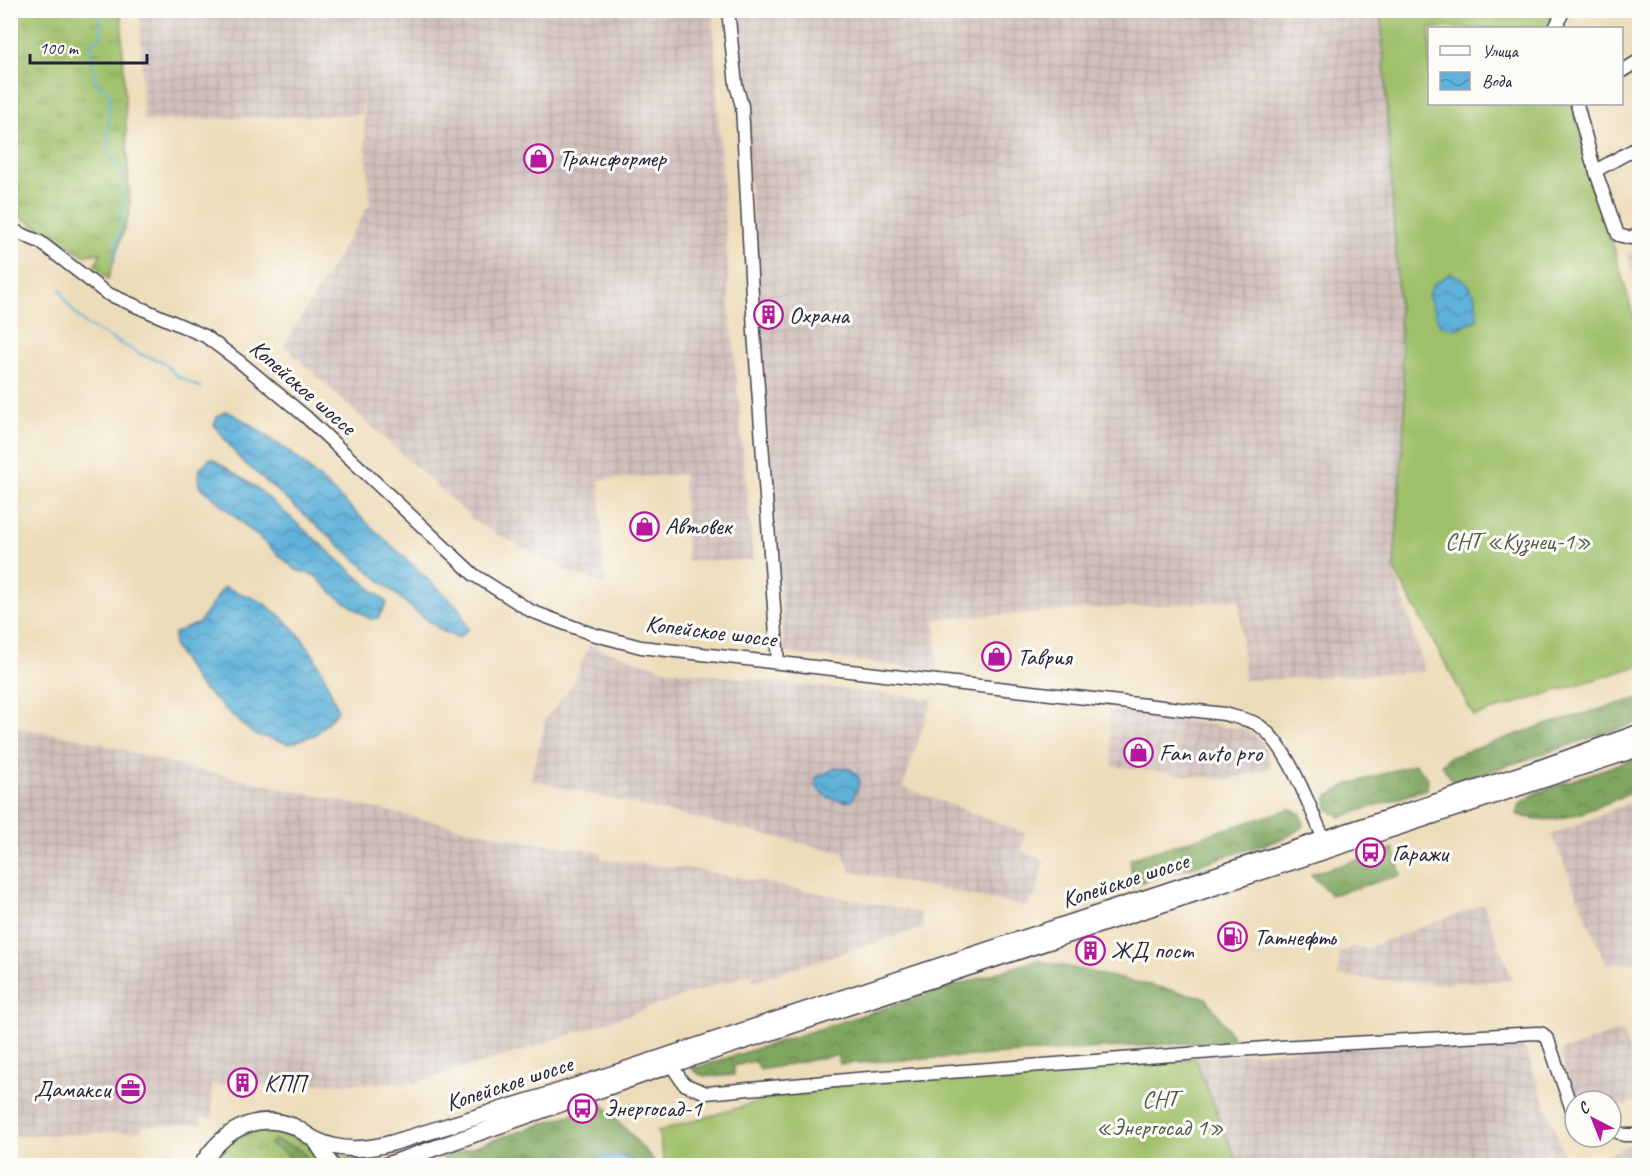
<svg xmlns="http://www.w3.org/2000/svg" width="1650" height="1176" font-family="Caveat,sans-serif">
<style>
.industrial{fill:url(#industrial-grid)}
.grass{fill:url(#grass-tufts);stroke:#607152;stroke-width:1.5}
.forest{fill:url(#forest-crowns);stroke:#50644c;stroke-width:1.5}
.garden{fill:#9fc06a;stroke:#607152;stroke-width:1.5}
.water{fill:url(#water-waves);stroke:#406a8a;stroke-width:1.5}
.lines{fill:none;stroke-linecap:round;stroke-linejoin:round}
.stream{stroke:#5fb2da;stroke-width:2}
.minor-casing{stroke:#403e4e;stroke-width:15}
.major-casing{stroke:#403e4e;stroke-width:18}
.minor{stroke:#fff;stroke-width:12}
.major{stroke:#fff;stroke-width:15}
.labels{text-anchor:middle;stroke-width:6;stroke-linejoin:round;paint-order:stroke}
.poi-label{font-size:24px;fill:#22223b;stroke:#fdfcf7;text-anchor:start}
.street-label{font-size:24px;fill:#22223b;stroke:#fdfcf7}
.park-label{font-size:24px;fill:#4e594b;stroke:#fdfcf7}
</style>
<defs>
<pattern id="industrial-grid" width="8" height="8" patternUnits="userSpaceOnUse" patternTransform="scale(1.5)"><rect width="8" height="8" fill="#d0c0bc"/><path d="M0 4h8M4 0v8" fill="none" stroke="#b2a5a2"/></pattern>
<pattern id="grass-tufts" width="24" height="20" patternUnits="userSpaceOnUse" patternTransform="scale(1.5)"><rect width="24" height="20" fill="#9fc06a"/><path d="M3 7l-1-3M5 7V3M7 7l1-3M15 17l-1-3M17 17v-4M19 17l1-3" fill="none" stroke="#819c58"/></pattern>
<pattern id="forest-crowns" width="20" height="18" patternUnits="userSpaceOnUse" patternTransform="scale(1.5)"><rect width="20" height="18" fill="#7fa65e"/><path d="M2 6a3 3 0 1 1 6 0M12 15a3 3 0 1 1 6 0" fill="none" stroke="#68874f"/></pattern>
<pattern id="water-waves" width="16" height="10" patternUnits="userSpaceOnUse" patternTransform="scale(1.5)"><rect width="16" height="10" fill="#5fb2da"/><path d="M0 5q4-4 8 0t8 0" fill="none" stroke="#4e90b2"/></pattern>
</defs>
<rect width="100%" height="100%" fill="#fdfcf7"/>
<filter id="ink" filterUnits="userSpaceOnUse"><feTurbulence type="fractalNoise" baseFrequency=".0167" numOctaves="2"/><feDisplacementMap in="SourceGraphic" scale="12" xChannelSelector="R" yChannelSelector="G"/><feConvolveMatrix kernelMatrix="1 2 1 2 8 2 1 2 1" color-interpolation-filters="sRGB"/></filter>
<filter id="wash" filterUnits="userSpaceOnUse"><feTurbulence type="fractalNoise" baseFrequency=".008" numOctaves="4" result="noise"/><feDisplacementMap in="SourceGraphic" scale="24" xChannelSelector="R" yChannelSelector="G"/><feGaussianBlur stdDeviation="1.35" result="paint"/><feColorMatrix in="noise" values="0 0 0 0 0 0 0 0 0 0 0 0 0 0 0 0 0 1.4 0 .05"/><feComposite in="paint" operator="in"/></filter>
<g filter="url(#wash)">
<rect width="100%" height="100%" fill="#eddcb9"/>
<path class="industrial" d="M140,11h572l18,297 23,252 -66,1 -4,-87 -84,6 6,105 -40,-15 -87,-46 -194,-178 86,-143 -8,-120v31l-219,7z
M737,11h644l24,397 -11,161 31,103 -181,8 -4,-80 -305,19 2,51 -152,-17z
M1639,247v45l-12,-38z
M589,645l78,25 265,29 -29,88 122,46 -4,18 24,11 -10,34 -10,10 -174,-34 -8,-19 -312,-73 15,-62 26,-32z
M1109,710l137,20 16,12 10,25 -44,13 -115,-14z
M11,726l76,14 94,26 328,72 92,14v7l92,10 226,43 5,15 -170,54 -2,-8 -242,82 -95,28 -204,2 2,33h-12v6l-57,2 -1,5 -132,5z
M1639,799v163l-33,2 -54,-129z
M1484,904l28,76 -78,4 -96,-8 2,-23 13,-6 13,1z
M1621,1030l18,43v28l-28,8v-8h-33l-19,-48 6,-5 4,1z
M1520,1036l48,129h-46l-4,-9 -24,10 -256,-1 -44,-108z
M1635,1142l4,11v12h-53z"/>
<path class="grass" d="M11,10l110,1 9,200 -22,68 -13,-14 6,-12 -17,2 -73,-44z
M268,1129c26,3 42,15 55,37h-113c14,-23 31,-35 58,-37z
M331,1154l19,4 20,-2 2,8 -36,1z"/>
<path class="forest" d="M1639,698v24l-184,61 -14,-18 7,-7 93,-32z
M1639,757v32c-38,15 -81,42 -122,25l2,-9 17,-12z
M1415,764l13,14 -1,11 -86,28 -13,-8 -1,-12 20,-12z
M1290,809l11,5 3,12 -19,12 -152,47 -3,-26z
M1394,849l7,26 -70,20 -20,-21z
M1037,960l169,38 29,42 -395,24 -3,-9 -77,15 -5,-9 -21,5v9c-13,1 -32,5 -42,-6z
M603,1104l49,54 2,7h-15l-15,-9h-22l-37,10 -116,-1 -7,-8z
M275,1140l27,11 10,14h-22l3,-4 -7,-8 -17,-9z"/>
<path class="garden" d="M1381,11h179l-10,17h-120v76h142l67,231v331l-165,50 -80,-147 11,-161z
M1195,1058l43,107h-573l-7,-34 162,-47z"/>
<path class="water" d="M1451,273c21,7 28,26 26,47l-21,9 -16,-4 -12,-30 6,-11z
M226,411l19,10 51,36 163,151 9,21 -10,9 -14,-6 -29,-21 -176,-153 -25,-33 4,-9z
M211,458l46,30 130,115 -9,15 -8,1 -35,-24 -21,-20 -18,-5 -97,-85c-2,-14 0,-18 12,-27z
M224,587c12,5 28,9 39,16 42,28 59,62 75,108l-22,23 -26,10 -37,-10 -55,-50 -24,-37v-14l25,-10z
M838,767l13,2 9,11 -8,21c-17,0 -26,-2 -37,-16l1,-7z
M602,1156h22l15,9h-59z"/>
<g class="lines">
<path class="stream" d="M100,10l1,27 -11,5 6,41 13,9 -1,62c3,3 8,7 10,11 13,22 1,72 -5,95
M60,289l9,17 16,18 57,31 20,6 15,15 24,12"/>
</g>
</g>
<g filter="url(#ink)">
<g class="lines">
<defs>
<path id="minor" d="M728,10l8,75 6,21 12,226 24,330
M1555,28l9,-18
M1622,71l18,-11
M1577,104l15,57 26,74 12,3 10,-5
M1597,170l43,-24
M10,229l30,13 66,51 99,43 35,26 66,55 168,158 57,36 61,23 49,13 583,67c10,3 22,5 31,9 32,17 54,84 69,116
M671,1065l13,19 22,9 151,-14 422,-32 258,-14 6,1 5,6 23,67 4,5
M1611,1129l13,6h16"/>
<path id="major" d="M315,1140l17,26
M201,1166c20,-33 52,-55 92,-40 8,4 15,10 23,14 25,12 50,10 76,3l150,-46 1003,-331 95,-34
M384,1166l287,-101 969,-317"/>
</defs>
<use href="#minor" class="minor-casing"/>
<use href="#major" class="major-casing"/>
<use href="#minor" class="minor"/>
<use href="#major" class="major"/>
</g>
</g>
<defs>
<symbol id="shop-ring" viewBox="-11 -11 22 22"><circle r="9.5" fill="#fdfcf7" stroke="#b5179e" stroke-width="1.5"/><path d="M-5-2.5h2.3a2.7 3.5 0 0 1 5.4 0H5L5.5 6h-11ZM-1.5-2.5h3a1.5 2.3 0 0 0-3 0Z" fill="#b5179e"/></symbol>
<symbol id="building-ring" viewBox="-11 -11 22 22"><circle r="9.5" fill="#fdfcf7" stroke="#b5179e" stroke-width="1.5"/><path d="M-4-6H4V6H1V3H-1V6H-4ZM-2.5-4.3h1.7v1.8h-1.7ZM.8-4.3h1.7v1.8H.8ZM-2.5-1h1.7V.8h-1.7ZM.8-1h1.7V.8H.8Z" fill="#b5179e"/></symbol>
<symbol id="bus-ring" viewBox="-11 -11 22 22"><circle r="9.5" fill="#fdfcf7" stroke="#b5179e" stroke-width="1.5"/><path d="M-5-6H5V4H4V6H2V4H-2V6H-4V4H-5ZM-3.5-4V0h7V-4ZM-3.5 1.2v1.5H-2V1.2ZM2 1.2v1.5H3.5V1.2Z" fill="#b5179e"/></symbol>
<symbol id="fuel-ring" viewBox="-11 -11 22 22"><circle r="9.5" fill="#fdfcf7" stroke="#b5179e" stroke-width="1.5"/><path d="M-5.5-6h7V0h2V4h1.3V-2.5L3-4.5l.8-.8L6-3V5H2.5V1h-1V6h-7ZM-4.2-4.7v3.2H.2V-4.7Z" fill="#b5179e"/></symbol>
<symbol id="office-ring" viewBox="-11 -11 22 22"><circle r="9.5" fill="#fdfcf7" stroke="#b5179e" stroke-width="1.5"/><path d="M-6-3h4V-5.5h4V-3h4V5H-6ZM-1-4.5V-3h2v-1.5ZM-6 0V1H6V0Z" fill="#b5179e"/></symbol>
</defs>
<g fill-rule="evenodd">
<use href="#shop-ring" x="522" y="142" width="33" height="33"/>
<use href="#building-ring" x="752" y="298" width="33" height="33"/>
<use href="#shop-ring" x="628" y="510" width="33" height="33"/>
<use href="#shop-ring" x="980" y="640" width="33" height="33"/>
<use href="#shop-ring" x="1122" y="736" width="33" height="33"/>
<use href="#bus-ring" x="1354" y="836" width="33" height="33"/>
<use href="#fuel-ring" x="1216" y="920" width="33" height="33"/>
<use href="#building-ring" x="1074" y="934" width="33" height="33"/>
<use href="#building-ring" x="226" y="1066" width="33" height="33"/>
<use href="#office-ring" x="114" y="1072" width="33" height="33"/>
<use href="#bus-ring" x="566" y="1092" width="33" height="33"/>
</g>
<g class="labels">
<g class="poi-label">
<text x="559" y="166">Трансформер</text>
<text x="789" y="323">Охрана</text>
<text x="665" y="534">Автовек</text>
<text x="1017" y="665">Таврия</text>
<text x="1159" y="761">Fan avto pro</text>
<text x="1392" y="861">Гаражи</text>
<text x="1254" y="945">Татнефть</text>
<text x="1111" y="958">ЖД пост</text>
<text x="264" y="1091">КПП</text>
<text x="110" y="1097" text-anchor="end">Дамакси</text>
<text x="604" y="1116">Энергосад-1</text>
</g>
<g class="street-label">
<text transform="translate(303 387) rotate(41)" y="8">Копейское шоссе</text>
<text transform="translate(711 631) rotate(7)" y="8">Копейское шоссе</text>
<text transform="translate(1125 880) rotate(-18)" y="8">Копейское шоссе</text>
<text transform="translate(509 1083) rotate(-18)" y="8">Копейское шоссе</text>
</g>
<g class="park-label">
<text x="1518" y="549">СНТ «Кузнец-1»</text>
<text x="1160" y="1107">СНТ<tspan x="1160" dy="28">«Энергосад 1»</tspan></text>
</g>
</g>
<rect width="1650" height="1176" fill="none" stroke="#fdfcf7" stroke-width="36"/>
<rect x="1428" y="27" width="195" height="78" fill="#fdfcf7" stroke="#a5a5ac" stroke-width="1.5"/>
<rect x="1440" y="46" width="30" height="9" fill="#ffffff" stroke="#a5a5ac" stroke-width="1.5"/>
<text x="1482" y="57" font-size="18" fill="#22223b">Улица</text>
<rect x="1440" y="72" width="30" height="18" fill="url(#water-waves)" stroke="#a5a5ac" stroke-width="1.5"/>
<text x="1482" y="87" font-size="18" fill="#22223b">Вода</text>
<g transform="translate(1593 1119) rotate(318)"><circle r="28" fill="#fdfcf7" stroke="#a5a5ac" stroke-width="1.5"/>
<path d="M0-4.5L10 22L0 15L-10 22Z" fill="#b5179e"/>
<text y="-9" font-size="16" font-weight="bold" text-anchor="middle" fill="#22223b">С</text>
</g>
<path d="M30 54v9h117v-9" fill="none" stroke="#22223b" stroke-width="3"/>
<text x="39" y="54" font-size="18" fill="#22223b" stroke="#fdfcf7" stroke-width="4.5" paint-order="stroke">100 m</text>
</svg>
